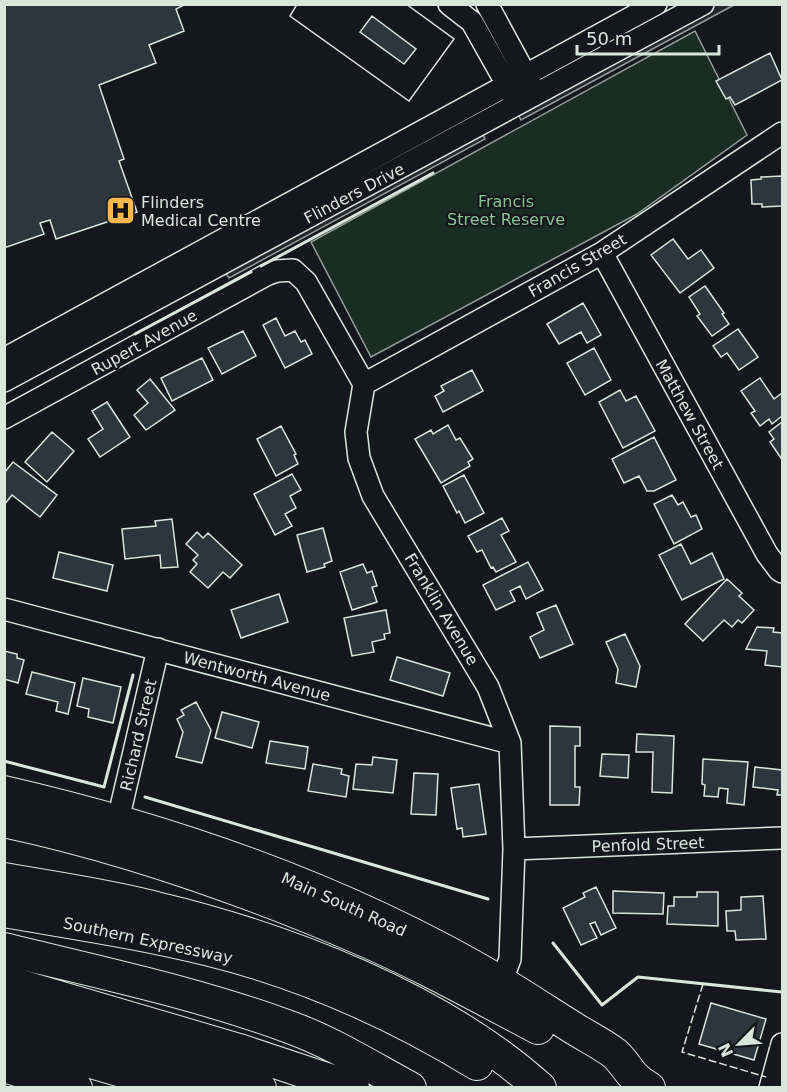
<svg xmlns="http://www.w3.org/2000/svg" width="787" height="1092" font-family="'DejaVu Sans',sans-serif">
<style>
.green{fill:#1a2d24;stroke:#939e99;stroke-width:1.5}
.parking{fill:#24282b;stroke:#939e99;stroke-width:1.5}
.building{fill:#2c363c;stroke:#d8e6dc;stroke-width:1.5;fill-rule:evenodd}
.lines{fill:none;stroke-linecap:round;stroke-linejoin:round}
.minor-casing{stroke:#d8e6dc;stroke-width:24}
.highway-casing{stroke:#d8e6dc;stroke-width:34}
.minor{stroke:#14181c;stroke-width:21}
.highway{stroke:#14181c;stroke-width:32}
.fence{stroke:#d8e6dc;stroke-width:1.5;stroke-dasharray:8 3;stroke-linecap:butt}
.wall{stroke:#d8e6dc;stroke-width:3}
.labels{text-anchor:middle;stroke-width:4.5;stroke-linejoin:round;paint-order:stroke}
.street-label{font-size:16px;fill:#d8e6dc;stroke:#14181c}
.park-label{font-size:16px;fill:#8ac095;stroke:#14181c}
.poi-label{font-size:16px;fill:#d8e6dc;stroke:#14181c;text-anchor:start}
</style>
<rect width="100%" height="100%" fill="#14181c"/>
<path class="green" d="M695,31l52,104 -110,79 -266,143 -60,-115z"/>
<path class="parking" d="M715,5h19l-213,115 -4,-8z
M481,131l4,8 -256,139 -5,-8z"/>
<path class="building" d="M4,4h182l-10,5 8,22 -35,14 7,18 -57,22 25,74 -5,2 18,51 -81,27 -6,-19 -10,3 4,11 -40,14z
M295,4h111l48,35 -45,62 -119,-85 6,-10z
M295,4h111l48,35 -45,62 -119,-85 6,-10zM372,16l44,33 -12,15 -44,-32z
M770,53l12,27 -47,25 -5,-8 -4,2 -10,-18z
M782,176v30l-20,1v-3h-10l-1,-24 10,-1v-2z
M673,239l15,20 13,-9 13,18 -34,25 -29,-38z
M705,286l19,27 -2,1 7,10 -17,12 -15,-20 3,-2 -11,-17z
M583,303l18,32 -14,8 -6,-11 -22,12 -12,-20z
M276,318l9,18 10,-5 6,11 4,-2 7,14 -27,14 -22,-43z
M738,329l20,28 -19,13 -12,-17 -6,4 -8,-11z
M243,331l13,25 -34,18 -14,-26z
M594,348l17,32 -26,15 -18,-32z
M202,358l11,22 -41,21 -11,-23z
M472,370l11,21 -40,21 -8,-16 9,-5 -3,-5z
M760,378l14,21 8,-6v23l-10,8 -3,-5 -9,7 -9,-13 4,-2 -14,-20z
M150,379l25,31 -29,20 -12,-15 14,-12 -11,-13z
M620,390l6,11 10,-5 19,35 -32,17 -24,-46z
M107,402l23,35 -30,20 -12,-18 15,-10 -11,-18z
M782,422v35l-1,1 -11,-16 4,-3 -5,-7z
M448,425l8,15 4,-2 13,21 -5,3 2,4 -29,17 -26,-44 16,-9 2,4z
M281,426l15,28 -2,1 4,9 -22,12 -19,-37z
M52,432l22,19 -27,31 -22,-20z
M654,437l22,43 -22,11h-7l-8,-15 -15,7 -12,-24z
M13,462l44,33 -17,22 -28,-22 -8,10v-32z
M292,474l9,16 -11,6 6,12 -11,6 7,12 -17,9 -21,-41z
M464,475l20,38 -19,10 -6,-12 -2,2 -14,-27z
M672,495l6,10 5,-3 8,15 5,-2 6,14 -28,15 -20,-40z
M502,518l7,13 -8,4 15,27 -20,10 -3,-5 -2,1 -9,-18 -5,2 -9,-16z
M172,519l6,48 -17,1 -1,-13 -35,4 -3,-30 34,-3 -1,-5z
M323,528l9,33 -8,3 1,3 -18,5 -10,-37z
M197,532l6,6 5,-5 34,32 -12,13 -7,-6 -15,16 -18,-16 7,-8 -4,-4 5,-5 -12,-11z
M681,544l10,20 21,-11 12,26 -42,21 -23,-45z
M59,552l54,13 -6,26 -54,-13z
M528,562l15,28 -17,9 -6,-13 -10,5 5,10 -19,9 -13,-25z
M363,564l4,9 5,-2 5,15 -5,1 5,15 -25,8 -12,-38z
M727,579l15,14 -3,3 15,14 -12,13 -4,-3 -6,7 -8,-7 -21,21 -18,-17z
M279,594l9,28 -47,16 -10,-28z
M556,605l17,39 -33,14 -10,-21 14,-7 -7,-17z
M386,610l4,23 -6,1 1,5 -13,3 2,10 -22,4 -8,-38z
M757,627l17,1 -1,4 9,1v34l-17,-2 2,-14 -21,-2z
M625,634l15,32 -4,21 -20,-4 2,-14 -12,-27z
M4,651l13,3v4l7,2 -6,23 -14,-4z
M397,657l53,16 -7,23 -53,-16z
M32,672l43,11 -7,31 -12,-3 2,-9 -32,-8z
M83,678l38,9 -8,36 -25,-6 1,-8 -12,-3z
M196,702l15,28 -9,33 -26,-6 7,-25 -6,-13 7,-4 -3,-5z
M222,712l37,10 -7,26 -37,-10z
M550,726l30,1v19h-5v41h5l-1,18h-29z
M637,734l37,2 -2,57 -20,-1 1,-40h-17z
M270,741l38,6 -3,22 -39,-6z
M602,754l27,1 -1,23 -28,-2z
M373,757l24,3 -4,33 -40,-4 3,-25 16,1z
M703,759l45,3 -4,43 -17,-2 1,-14 -9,-1 -1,9 -14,-1 1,-11 -3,-1z
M313,764l29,5 -1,5 8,2 -3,21 -38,-6z
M755,767l27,3v25h-5l1,-5 -25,-3z
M414,773l24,1 -2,41 -25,-1z
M479,784l7,50 -23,3 -1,-9 -5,1 -6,-41z
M596,887l20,41 -15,7 -6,-13 -5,2 7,14 -16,7 -18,-37 22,-11 -2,-4z
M613,891l51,2 -1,21 -50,-1z
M697,892h21v34l-51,-2 1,-18h6v-9h23z
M763,896l3,43 -30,1 -1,-9h-8l-1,-20 15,-1v-13z
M711,1003l55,16 -12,41 -55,-16z"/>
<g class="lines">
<defs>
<path id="minor" d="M449,4l23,18 41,73
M487,4l44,81
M602,253l165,301 12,16 3,2
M4,359l652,-355
M4,381l699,-377
M364,384l238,-131 180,-120
M4,418l264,-144 9,-3 16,-1 13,12 58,102 -8,48 3,26 14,38 115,191 22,56 4,106 -4,110 -9,24
M4,609l506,134
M118,820l40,-171
M514,849l268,-11
M770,1088l12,-44"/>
<path id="highway" d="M4,792c174,40 345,100 498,191 25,15 49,31 73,46 13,8 27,15 39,24 14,12 15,24 35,35
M4,821c122,26 241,68 355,117 61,26 120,59 179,90
M4,879c51,9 103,16 152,29 130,31 284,90 384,180
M4,911c69,12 138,22 206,39 93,23 185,64 267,114
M4,949c97,24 194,44 288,79 41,15 79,39 118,60
M4,981l235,69 114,38
M4,1012l256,76
M4,1040l63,15 113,33
M4,1066l72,22"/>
</defs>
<use href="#minor" class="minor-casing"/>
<use href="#highway" class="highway-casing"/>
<use href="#minor" class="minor"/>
<use href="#highway" class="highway"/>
<path class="fence" d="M703,984l-21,68 84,25"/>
<path class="wall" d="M261,266l172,-93
M135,334l116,-62
M4,761l100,26 29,-112
M145,797l343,102
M553,943l49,62 36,-28 144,15"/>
</g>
<defs>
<symbol id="hospital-square" viewBox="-11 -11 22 22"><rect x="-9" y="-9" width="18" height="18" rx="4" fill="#ffb74d" stroke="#14181c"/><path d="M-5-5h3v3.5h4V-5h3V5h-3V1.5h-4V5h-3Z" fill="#111"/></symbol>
</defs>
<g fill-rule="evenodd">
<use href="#hospital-square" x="104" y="194" width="33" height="33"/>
</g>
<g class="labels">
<g class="street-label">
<text transform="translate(354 193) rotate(-28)" y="6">Flinders Drive</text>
<text transform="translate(577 265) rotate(-30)" y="6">Francis Street</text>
<text transform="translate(144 342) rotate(-29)" y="6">Rupert Avenue</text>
<text transform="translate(690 414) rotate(61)" y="6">Matthew Street</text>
<text transform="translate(442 609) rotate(59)" y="6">Franklin Avenue</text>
<text transform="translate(257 676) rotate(15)" y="6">Wentworth Avenue</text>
<text transform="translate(138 735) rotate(-77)" y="6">Richard Street</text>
<text transform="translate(648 844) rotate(-2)" y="6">Penfold Street</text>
<text transform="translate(344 904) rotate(24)" y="6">Main South Road</text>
<text transform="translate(148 940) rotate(12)" y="6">Southern Expressway</text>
</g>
<g class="park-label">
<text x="506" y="207">Francis<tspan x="506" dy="18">Street Reserve</tspan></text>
</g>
<g class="poi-label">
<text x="141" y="208">Flinders<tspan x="141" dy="18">Medical Centre</tspan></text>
</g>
</g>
<rect width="787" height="1092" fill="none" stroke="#d8e6dc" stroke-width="12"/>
<g transform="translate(739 1044) rotate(245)" stroke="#14181c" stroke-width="4.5" paint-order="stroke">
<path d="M0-4.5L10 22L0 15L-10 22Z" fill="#d8e6dc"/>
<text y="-9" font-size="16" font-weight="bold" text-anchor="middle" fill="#d8e6dc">N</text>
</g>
<path d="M577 45v9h142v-9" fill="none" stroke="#d8e6dc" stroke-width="3"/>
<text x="586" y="45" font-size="18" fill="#d8e6dc" stroke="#14181c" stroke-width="4.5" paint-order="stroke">50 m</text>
</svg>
